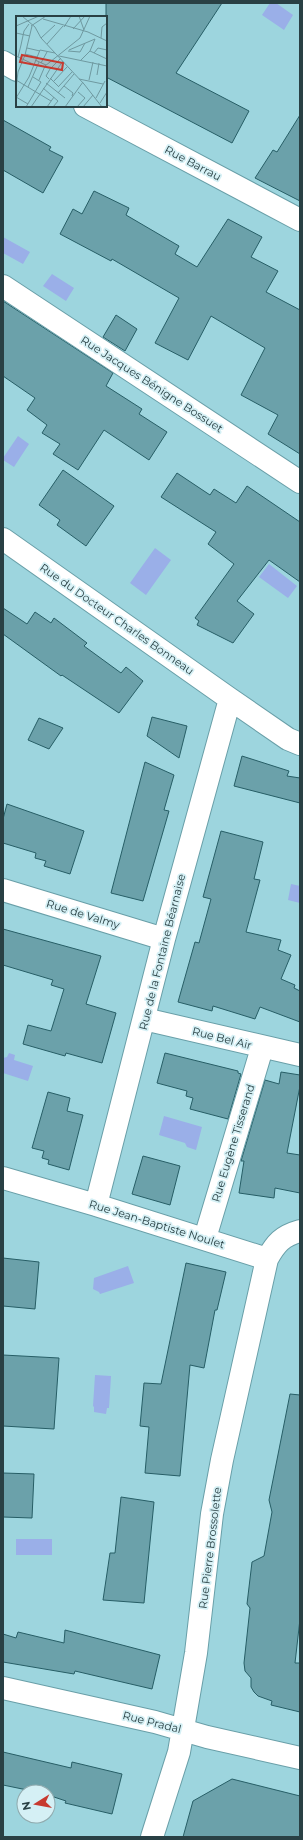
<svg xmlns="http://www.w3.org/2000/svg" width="303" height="1840" font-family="Montserrat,sans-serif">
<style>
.water{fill:#9aafe8}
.building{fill:#6ba1aa;stroke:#275e66}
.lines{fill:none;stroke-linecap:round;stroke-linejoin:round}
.street-casing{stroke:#699fa8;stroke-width:24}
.street{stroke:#fff;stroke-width:22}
.labels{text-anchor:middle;stroke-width:3.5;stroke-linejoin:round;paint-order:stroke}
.street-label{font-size:11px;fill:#294044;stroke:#d5f0f5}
.inset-road{fill:none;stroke:#6f99a0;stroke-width:1}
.view{fill:#c73a2f;fill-opacity:0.15;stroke:#c73a2f;stroke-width:2}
.inset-edge{fill:none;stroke:#294044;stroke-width:2}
</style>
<rect width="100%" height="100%" fill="#9dd5de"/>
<path class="water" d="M270,3h6l17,12 -9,15 -22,-15z
M3,237l27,15 -7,12 -20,-11z
M52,274l22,14 -8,13 -23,-15z
M18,436l11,8 -15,23 -11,-7v-2z
M155,548l16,12 -25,35 -16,-12z
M269,564l28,22 -9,12 -29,-21z
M291,884l9,2v17l-12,-3z
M9,1053l6,2 -1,5 19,6 -5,15 -25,-8v-15l4,-1z
M164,1116l38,11 -6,23 -9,-3 -2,-4 -26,-8z
M128,1266l6,17 -34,11 -1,-2 -6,-3 1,-11z
M95,1375l16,1 -2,32h-2l-1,6 -12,-2v-5l-1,-1z
M16,1539h36v16h-36z"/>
<path class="building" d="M106,3h116l-46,70 73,38 -17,32 -126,-66z
M300,115v86l-45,-23 18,-28 4,2z
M3,120l48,27 -2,3 14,7 -20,36 -40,-23z
M94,191l35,17 -3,7 53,31 -4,8 22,13 31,-48 34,18 -11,20 27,14 -12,21 34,18v144l-32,-20 10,-19 -37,-20 24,-47 -54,-32 -23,44 -33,-17 24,-45 -67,-39 -1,2 -51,-27 13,-25 9,5z
M3,301l110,72 -7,13 36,23 -3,5 28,18 -18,28 -45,-30 -26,40 -25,-16 7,-10 -18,-11 5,-8 -20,-15 8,-12 -32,-22z
M116,315l21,14 -12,22 -22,-14z
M63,470l51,36 -28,40 -29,-21 3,-5 -21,-15z
M177,473l33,22 4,-6 22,14 11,-17 53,36v60l-31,-22 -32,41 17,13 -21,29 -36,-18 2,-4 -4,-3 39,-54 -26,-20 8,-12 -55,-35z
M3,608l24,16 8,-12 16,11 3,-5 33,25 -3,3 37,27 5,-6 17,14 -24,32 -57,-38 -1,1 -58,-42z
M152,717l35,9 -8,32 -32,-22z
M39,718l24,10 -14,21 -21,-9z
M242,756l47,15 -2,5 13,2v25l-66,-17z
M145,762l29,13 -10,35 5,1 -26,90 -32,-8z
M7,804l77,27 -14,43 -26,-8 2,-5 -11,-3 1,-5 -33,-10v-24z
M221,831l42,11 -9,37 6,1 -14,52 35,8 -3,10 13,5 -10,24 14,6 -1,3 6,3v31l-40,-15 -5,12 -42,-13 -1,5 -34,-9 17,-60 4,1 12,-44 -8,-2z
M3,929l98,27 -15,48 30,9 -14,50 -36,-10 -1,3 -42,-12 5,-19 23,6 13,-42 -13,-4 2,-5 -50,-15z
M165,1053l73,18v2l3,1 -13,45 -38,-10 3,-11 -7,-2 1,-5 -30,-8z
M281,1072l19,3v11l-13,67 13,2v38l-25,-5 -1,10 -35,-5 5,-32h-3l24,-81 14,4z
M48,1092l22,6 -3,13 16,4 -14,55 -21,-6 1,-4 -7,-2 2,-7 -12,-3z
M143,1156l37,10 -10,39 -38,-11z
M3,1258l36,4 -4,47 -32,-3z
M186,1263l40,9 -9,38h-2l-11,58 -14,-3 -10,111 -35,-3 4,-46 -9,-1 4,-43 17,1z
M3,1355l56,3 -5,71 -51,-3z
M290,1394l10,1v224l-5,44h5v49l-29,-7 1,-4 -14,-5 -4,-4 -3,-5v-9l-6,-7 -1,-8 6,-55 -3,-4 5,-42 12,-6 8,-44 -3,-12z
M3,1473l31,1 -2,44 -29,-1z
M121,1497l33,5 -10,101 -41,-3 7,-47h5z
M65,1630l95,25 -8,34 -77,-18 -1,3 -71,-12v-28l13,4 2,-6 46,11z
M3,1752l68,16 1,-6 50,12 -10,40 -47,-11 1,-2 -18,-6v-3h-11l-34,-7z
M232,1779l68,17v41h-117l10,-36z"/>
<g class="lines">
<defs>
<path id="street" d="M3,62l14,8
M85,106l215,114
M3,286l297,196
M3,539l227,160 58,40 12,5
M3,890l161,49
M144,1019l156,36
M3,1178l93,27 171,54
M96,1205l68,-266 66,-240
M205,1238l57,-190
M3,1688l152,34 52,15 93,21
M152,1837l27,-85 17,-99 16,-139 10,-54 45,-201c9,-16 15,-23 33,-28"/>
</defs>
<use href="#street" class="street-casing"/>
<use href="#street" class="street"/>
</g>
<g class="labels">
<g class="street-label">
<text transform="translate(193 163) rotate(28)" y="4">Rue Barrau</text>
<text transform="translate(152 384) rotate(33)" y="4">Rue Jacques Bénigne Bossuet</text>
<text transform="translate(117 619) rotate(35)" y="4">Rue du Docteur Charles Bonneau</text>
<text transform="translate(83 914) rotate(17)" y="4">Rue de Valmy</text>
<text transform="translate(162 952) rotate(-76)" y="4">Rue de la Fontaine Béarnaise</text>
<text transform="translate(222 1038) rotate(14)" y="4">Rue Bel Air</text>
<text transform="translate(233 1143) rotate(-73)" y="4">Rue Eugène Tisserand</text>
<text transform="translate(157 1224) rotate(17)" y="4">Rue Jean-Baptiste Noulet</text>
<text transform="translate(210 1548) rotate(-83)" y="4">Rue Pierre Brossolette</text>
<text transform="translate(152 1722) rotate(14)" y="4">Rue Pradal</text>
</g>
</g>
<g transform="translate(16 16)">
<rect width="91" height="91" fill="#9dd5de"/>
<path class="inset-road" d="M6,0l13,11 6,11 43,46 18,23M63,0l5,14M27,3l45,13 19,9M0,10l23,-10M15,10l15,-10M48,11l7,-11M57,13l12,-13M0,17l14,3M25,22l14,-13M85,22l1,-11 5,-4M31,28l16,-18M5,29l3,-14 5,-7M11,32l13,3M53,34l26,-11M52,35l12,1 5,-9M74,35l17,8M78,37l4,-5 9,2M9,38l12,3M0,40l17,8M43,40l48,10M2,41l3,-12M19,44l11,5M65,44l9,-9 5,-12M25,47l6,-11M81,59l2,-12M34,62l9,9M33,63l-3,-3 4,-7 11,-11M63,63l24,5M0,64l35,21M23,64l6,-14 35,-28 10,-22M73,64l4,-18M38,65l13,-14M30,67l19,15M43,70l13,-14M48,70l9,7 -1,3M12,71l11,-25M0,72l2,-16 7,-17 7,-29M27,72l15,13 -5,6M42,77l16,-19M0,81l12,7M0,82l13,-21 11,-27 15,3M80,82l9,-17M84,87l7,-11M10,91l15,-25 -8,-5M15,91l32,-46M31,91l7,-10M49,91l18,-25M61,91l8,-9 -7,-6M67,91l10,-12"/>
<path class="view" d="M6,39l41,8 -1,7 -42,-8z"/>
<rect width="91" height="91" class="inset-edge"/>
</g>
<rect width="303" height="1840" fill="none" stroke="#294044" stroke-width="8"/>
<g transform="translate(36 1804) rotate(259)"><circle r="19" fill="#d5f0f5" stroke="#90aaae"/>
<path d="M0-3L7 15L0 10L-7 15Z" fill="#c73a2f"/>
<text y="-6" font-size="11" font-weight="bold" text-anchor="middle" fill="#294044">N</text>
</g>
</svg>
